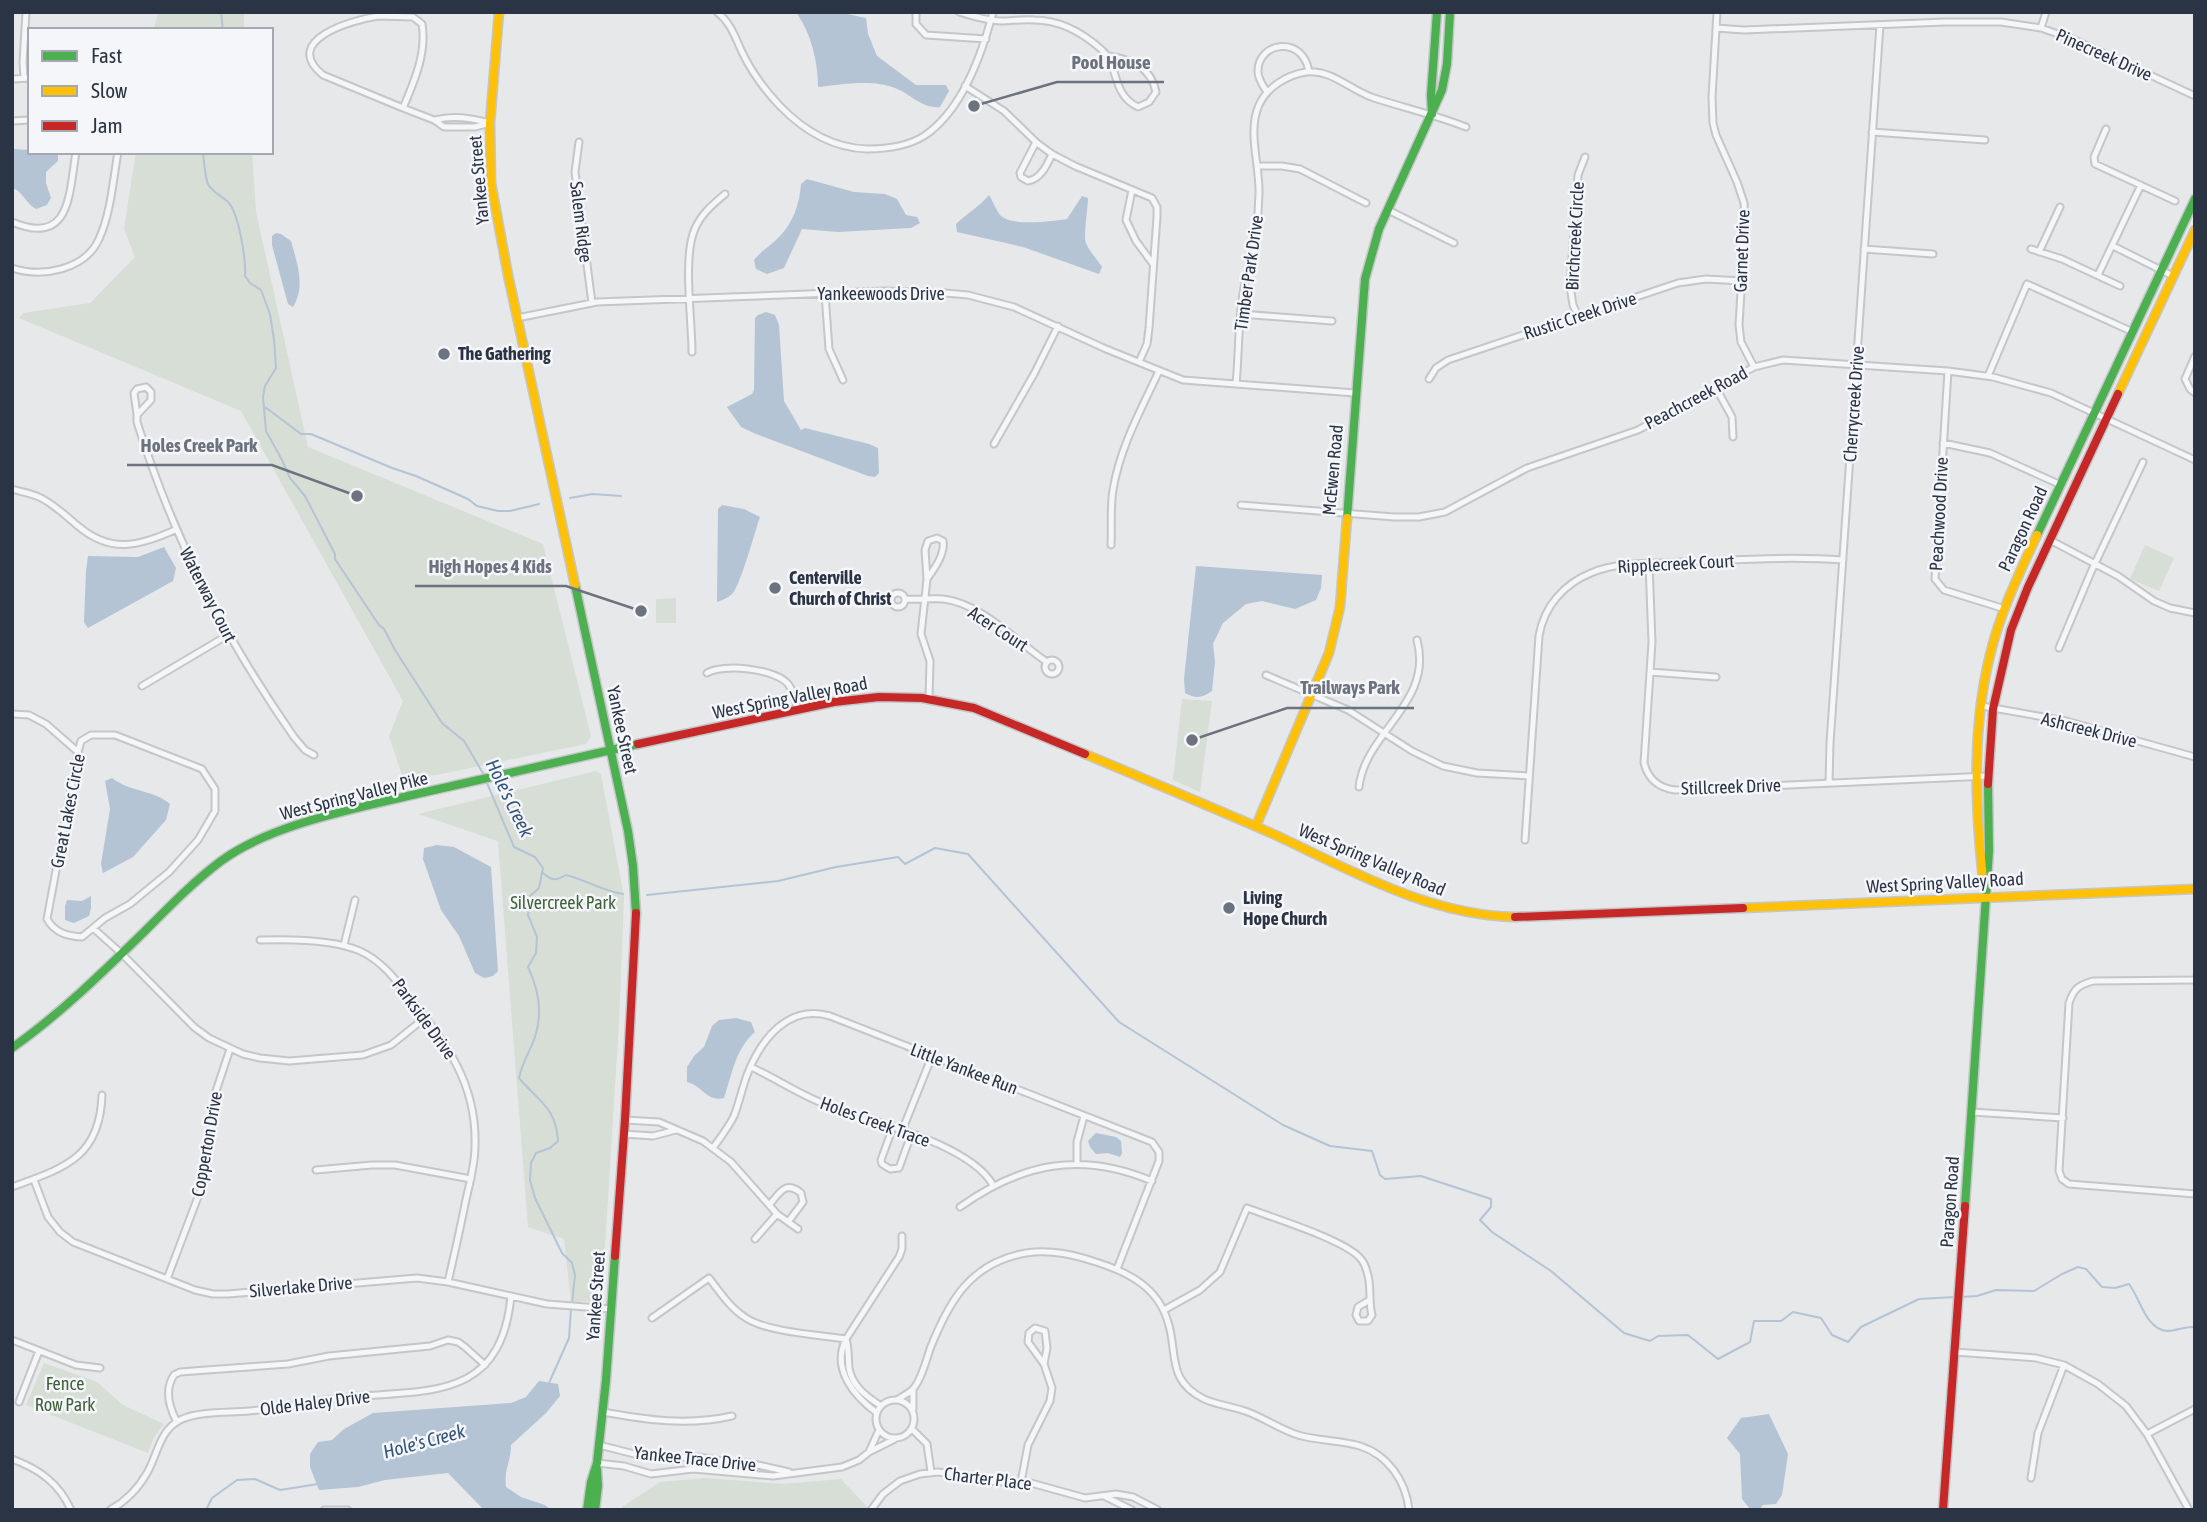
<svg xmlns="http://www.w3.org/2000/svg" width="2207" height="1522" font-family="'Asap Condensed',sans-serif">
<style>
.green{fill:#d6ded6}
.water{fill:#b4c4d5}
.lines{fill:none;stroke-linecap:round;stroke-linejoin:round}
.stream{stroke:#b4c4d5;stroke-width:2}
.street-casing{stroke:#c4c6c8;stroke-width:9}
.fast-casing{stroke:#c4c6c8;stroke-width:11}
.slow-casing{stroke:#c4c6c8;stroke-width:11}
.jam-casing{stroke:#c4c6c8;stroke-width:11}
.street{stroke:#f5f6f7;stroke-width:5}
.fast{stroke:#4caf50;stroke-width:8}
.slow{stroke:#ffc107;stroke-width:8}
.jam{stroke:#c62828;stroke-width:8}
.poi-dot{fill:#6c737f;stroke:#f4f6f9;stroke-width:2.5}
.labels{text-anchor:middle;stroke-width:5;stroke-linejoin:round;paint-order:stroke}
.street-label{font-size:18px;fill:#2b3445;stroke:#f4f6f9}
.poi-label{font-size:18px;font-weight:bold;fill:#2b3445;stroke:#f4f6f9;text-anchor:start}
.park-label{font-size:18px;fill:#3f6138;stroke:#f4f6f9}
.water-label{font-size:19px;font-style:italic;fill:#34527a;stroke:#f4f6f9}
.leader{fill:none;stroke:#6c737f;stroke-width:2.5}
.callout-dot{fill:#6c737f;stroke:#f4f6f9;stroke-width:2.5}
.callout-label{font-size:19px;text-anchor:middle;font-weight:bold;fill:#6c737f;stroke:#f4f6f9;stroke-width:5;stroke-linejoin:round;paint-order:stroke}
</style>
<rect width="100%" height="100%" fill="#e6e8ea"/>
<path class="green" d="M158,12h86v18h-90z
M136,152h116l4,60 52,235 235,97 48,192 -5,8 -150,31 -33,3 -14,-42 14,-35 -162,-290 -222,-93 4,-5 67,-10 45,-46 -11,-28z
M2145,545l29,13 -15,33 -29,-12z
M676,598v25h-20v-24z
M1182,699l30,2 -12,91 -27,-12z
M596,771l5,3 23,123 -5,126 -17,271 -8,7 -23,1 -7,-63 -36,-12 -30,-386 -80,-27z
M44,1363l53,19 26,23 41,19 -10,13 -6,16 -122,-48z
M705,1478l78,6 58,-5 29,31h-248v-3l38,-25z"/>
<path class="water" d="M796,12h42l28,6 2,16 9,22 39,29h30l3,6 -9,16c-18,2 -29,-13 -45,-19 -22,-9 -53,-4 -77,-1 0,-26 -7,-54 -22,-75z
M12,149l18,1v2h28v9l-12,11v11l5,15 -4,7 -11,4c-10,-5 -13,-18 -24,-21z
M807,179l47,13 31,2 12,5 9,16 11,2 3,6 -9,5 -73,4 -36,-3 -18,39 -17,6 -11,-5 -2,-9c8,-10 18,-15 26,-24 13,-13 20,-34 21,-52z
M989,195c4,6 7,15 11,20 11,12 53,6 67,4l15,-23 6,2c0,9 -5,40 -2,45 3,8 11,16 16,24l-3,7 -76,-27 -66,-15 -1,-8c11,-11 22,-16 33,-29z
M276,233l5,1 10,7c6,22 15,45 2,66l-5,-3 -16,-59v-9z
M766,312l9,3 4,10 5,76 17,29 4,-2 64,16 9,4 1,25 -4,4 -7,-1 -112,-42 -15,-7 -14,-20 25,-13 2,-4 1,-72 3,-3z
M722,505l22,4 16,8c-5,14 -20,70 -28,77 -4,4 -10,6 -15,8l1,-93z
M164,547l12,21 -3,13 -85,47 -4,-6 2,-51 2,-15 50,1z
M1196,566l126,9 -1,13 -5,12 -21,9 -33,-8 -16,3 -23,19 -10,21 2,18 -3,29c-10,7 -16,8 -27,2l-1,-14z
M112,778c18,14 42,12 58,26l-4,16 -33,37 -30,16 -2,-9 9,-55 -5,-28z
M437,845l17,2 37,20 7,104 -5,5 -9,2 -9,-5 -16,-37 -18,-26 -18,-51 1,-11z
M91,896v12l-2,8 -15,7 -9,-3v-14l2,-6 15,1z
M736,1018l15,4 4,10c-20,17 -23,43 -31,66 -18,4 -21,-12 -37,-16v-15l7,-11 10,-9 8,-21 7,-6z
M1096,1133l20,4 5,4 1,12 -2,4 -12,-4 -12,1 -6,-7 -2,-6z
M539,1381l19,3 2,12 -14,17 -35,32c0,18 -7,22 -5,42l15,10 24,8 6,5h-67l-36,-37 -63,7 -27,7 -39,3 -9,-23v-13l8,-12 14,-2 12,-11 29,-16 138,-10 15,-6z
M1769,1414l19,40 -6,41 -6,9 -13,1 -4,5h-8l-9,-11 -2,-45 -13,-16 14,-20z"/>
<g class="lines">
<path class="stream" d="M221,12l2,18
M203,152c1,9 2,26 5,32 4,8 14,12 20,18 11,11 18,58 17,74l5,7 11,7 9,24 4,26 2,28 -11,18 -2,11 3,34 16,29 8,18 15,18 30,58v5l44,66 5,4 11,21 47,73 22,18 20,34
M265,407l36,27h10l81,34 24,8 52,23 9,7 21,5h12l29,-7
M570,498l22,-4 29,2
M487,783l27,64 21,10 8,11 -4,20 -9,8 -2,19 9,22 -1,16 -8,14c10,21 15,46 7,70 -5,14 -13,26 -16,41 20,24 37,29 39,63l-8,7 -14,5 -5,10 -1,17 5,18 27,55 10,10 3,12 -3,29
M543,873c9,8 13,8 23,2 20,5 37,16 57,19
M647,895l131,-14 58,-14 62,-10 7,7 30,-16 33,6 151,168 164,103 47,21 42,5 8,24 5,4 36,-3 70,23v8l-11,13 12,12 59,39 73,62 26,8 8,-5 30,-1 30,24 32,-17 4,-21h27l12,-9 28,6 11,17 16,7 13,-15 58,-28 36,-2
M1961,1297l16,-1 19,-6 38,1 28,-17 16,-7 8,2 16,18 13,1 14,-4c11,14 17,46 38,47 9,0 18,-5 28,-4
M549,1383l20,-45 2,-29
M206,1510l6,-12 25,-18 18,-1 25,11 38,-6"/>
<defs>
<path id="street" d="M717,12c14,11 18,25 25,40 9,19 23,38 37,53 23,24 53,43 88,44 19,0 41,-3 57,-13 38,-25 58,-82 69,-124
M916,12v12l10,11 60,4
M959,12c13,4 29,9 43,9 10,0 21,-2 32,-1 26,0 48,12 68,30 17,15 9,44 36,57l11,-5 7,-10c-5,-25 -24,-32 -47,-36
M1717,12l-5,85 1,26 3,12 21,47 7,21 1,22 -6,100 2,17 13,25
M378,16l35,1 9,7c5,29 -8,58 -19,84l-80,-33c-43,-35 30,-55 55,-59z
M1716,28l28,2 201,-8h56l40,6 34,12 120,56
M2041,28l5,-16
M24,78l-1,-16 3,-50
M12,79l18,-1
M965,86l39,25 33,32 15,11 23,12 77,32 5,9v10l-8,111 -2,16 -8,18
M1267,92c-4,-6 -9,-13 -9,-20 -1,-30 45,-38 51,0
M403,108l31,12 10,7h31l15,-4
M435,120c17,-5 37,-2 55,3
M12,121l18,-1
M2106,129l-12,28 1,7 80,37
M1872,132l113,8
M579,142l-4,30 17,131
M1036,142l-16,31 1,4 7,4c13,-2 19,-16 24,-27
M1258,166h24l18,3 66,34
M1132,190l-6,30 10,21 17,23
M1388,210l66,33
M12,222c59,25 57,-28 64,-70
M2113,246l60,30
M1864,249l69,5
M2031,249l31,10 58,27
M2039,252l21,-45
M12,268c30,10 73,2 87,-29 12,-26 14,-59 19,-87
M2098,275l43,-90
M825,294l4,55 14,31
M1241,314l91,7
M1578,316l-5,-11 -3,-19 8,-111 7,-18
M517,318l80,-16 289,-11 59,2 23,2 46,12 92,42 77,31 172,13
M692,352c0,-31 -9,-93 2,-121 6,-16 18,-26 31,-37
M2195,356l-10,23 5,10 5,4
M1948,371l-13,208 9,11 61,19
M1988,376l39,-92 106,48
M1429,379l7,-11 12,-8 230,-77 28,-4 36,2
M1236,384c3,-30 2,-61 7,-90 2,-18 10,-34 12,-52 3,-16 3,-32 4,-48 1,-29 -12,-62 0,-89 8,-18 28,-30 47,-33 26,-3 45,19 68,26 31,10 62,17 92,29
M1716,388l16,29 1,20
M137,415l-3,-22 3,-4 9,-2 5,5v8l-14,15v7c37,118 87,214 157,315l11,13 9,5
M1943,443l47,10 71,32
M994,444l40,-70 24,-48
M12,489c9,3 18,4 27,8 15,7 27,19 39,29 33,28 61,20 97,4
M1241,505l153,12h25l26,-5 82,-44 111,-38 116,-63 29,-7 165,11 45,6 58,16 144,67
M2050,540l68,36 36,25 16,7 25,5
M1111,545c1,-18 -1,-38 2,-55 7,-43 28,-80 46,-119
M1649,564l3,78 -8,121c4,16 15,25 31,27l313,-14
M927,579c8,-11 18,-25 16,-38l-6,-3 -9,3 -3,9 2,29 -6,55 9,27 -1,38
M891 600a7 7 0 1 1 14 0a7 7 0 1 1-14 0Z
M905,599c12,1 26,-1 38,0 38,4 74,43 104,63
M2059,648l32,-76 52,-110
M1045 667a7 7 0 1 1 14 0a7 7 0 1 1-14 0Z
M1650,672l66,5
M707,673c16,-10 69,-4 81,11 6,7 8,18 10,26
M1266,675l82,35 64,41 31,15 34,7 52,3
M142,686l86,-51
M1982,706l84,15 129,36
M12,714l17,1 17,9 32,28
M91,735h24l87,34 13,20v22l-17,29 -29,32 -39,32 -25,14 -23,19c-15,-1 -27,-4 -35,-18l31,-167 3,-11z
M1829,783l1,-40 50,-718
M1359,787c6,-55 75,-84 58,-147
M1525,840l14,-204c5,-30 25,-52 52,-63 28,-12 61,-9 91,-11 54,-2 107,-6 161,-2
M93,928l29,26 72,73 15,11 34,16 17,4 29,3 74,-6 28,-10 35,-28
M260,940c29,-1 73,-1 100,11 22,10 36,29 50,47 37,46 67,86 65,148 0,20 -6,39 -10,58 -5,26 -11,52 -17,78
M344,945l11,-45
M2195,980l-102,1c-14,4 -19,7 -24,22l-10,168 3,8 7,5 126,10
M751,1067c26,12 49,28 76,38 45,17 142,38 166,80
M1972,1112l91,6
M625,1120l34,2 44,19 28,21 46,52 21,15
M893,1127l-12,33 1,4 8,5 9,-1 12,-33
M902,1131l30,-75
M624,1134l29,2 23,-6
M713,1148c7,-10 15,-20 21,-32 5,-13 8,-27 13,-41 14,-36 41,-71 83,-59l322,126 7,10v9l-42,108
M1077,1164v-22l7,-26
M316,1170l56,-5h23l76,14
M34,1180l14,37 12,15 13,10 122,48 18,4h15l189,-16 31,4 99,22 64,5
M12,1187c52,-19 88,-29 90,-92
M769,1205c11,-12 16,-25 32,-12l2,9 -15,20
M960,1207c62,-44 121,-56 192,-26
M755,1239l22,-25
M167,1279l37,-98 11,-87 15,-45
M1164,1310l36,-20 20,-18 27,-64c24,9 98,32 113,50 3,3 6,10 7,14 5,14 1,28 5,43l-4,6h-9l-3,-6 2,-8 10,-6
M652,1318l57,-40c11,14 21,30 37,40 21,14 73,17 100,21l53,-82 3,-8v-13
M12,1340l64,25 24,3
M1955,1352l81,6 28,7 34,19 28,22 21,28 42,76
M913,1389v20
M876 1419a19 19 0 1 1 38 0a19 19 0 1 1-38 0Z
M897,1400c5,-4 13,-7 17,-12 8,-10 12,-27 16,-39 19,-48 40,-86 96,-96 26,-4 49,2 73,10 31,10 59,25 69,59 10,31 -2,58 36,77 13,6 27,7 41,12 18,6 34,18 53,24 20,6 42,5 62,11 28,9 46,35 49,64
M19,1402l20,-51
M603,1412c44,8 85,14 129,4
M877,1413c-23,-17 -46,-44 -31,-74 3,10 2,19 3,29 3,18 17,28 32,38
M177,1422c-8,-15 -13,-32 -3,-47l6,-3 108,-8 41,-8 101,-10 18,-6 10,2 7,5 20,18
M912,1429l15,15 4,28
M2147,1434l48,-25
M599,1445l51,13 49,-1 29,5 21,1 40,9
M869,1452l10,-22
M12,1459c27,10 47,24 59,51
M597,1463l27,3 27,8 42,-5 80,7 69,-9 17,-7 10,-8 26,-13
M2031,1478l7,-45 26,-68
M1021,1482l7,-37 22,-44 2,-13 -8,-24 -16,-22 1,-9 6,-5 10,3 2,17 -3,16
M1104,1496l28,14
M110,1510c16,-9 28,-21 37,-37 11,-19 12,-42 33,-53 19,-9 48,-7 69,-9 33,-3 66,-10 100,-14 81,-7 152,3 162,-101
M324,1510h24
M871,1510l12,-16 17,-13 20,-7 18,-2 19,3 22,6 52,2 54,15 31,-4 17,3 25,13"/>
<path id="fast" d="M1432,114l-1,-19 6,-83
M1347,518l18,-239 14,-50 63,-139 5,-26 3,-52
M2037,535l158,-336
M575,585l53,246 5,35 3,47
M12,1048c48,-34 90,-75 131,-115 25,-25 50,-51 78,-72 52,-38 138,-53 200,-68 72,-16 144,-33 217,-49
M1965,1206l24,-355 -1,-67
M587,1510l4,-28 6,-19 9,-83 9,-124
M595,1510l3,-24 -1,-17"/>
<path id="slow" d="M499,12l-9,111 1,60 17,92 67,310
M2118,394l77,-164
M1085,754c62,26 124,52 186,79 78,36 155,82 244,84
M1256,826l73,-173 11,-46 7,-89
M1983,879c-8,-75 -11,-151 7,-224 10,-42 29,-81 47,-120
M1743,908l452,-19"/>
<path id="jam" d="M638,744l196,-42 45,-5 43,1 52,10 111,46
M1988,784l5,-75 18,-79 17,-43 90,-193
M1515,917l228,-9
M615,1256l10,-136 11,-207
M1943,1510l22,-304"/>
</defs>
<use href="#street" class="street-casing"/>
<use href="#fast" class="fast-casing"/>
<use href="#slow" class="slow-casing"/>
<use href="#jam" class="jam-casing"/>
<use href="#street" class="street"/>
<use href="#fast" class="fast"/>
<use href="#slow" class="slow"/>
<use href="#jam" class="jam"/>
</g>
<g class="poi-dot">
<circle cx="444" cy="354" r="7"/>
<circle cx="775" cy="588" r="7"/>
<circle cx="1229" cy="908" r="7"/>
</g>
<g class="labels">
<g class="street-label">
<text transform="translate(2104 55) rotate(24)" y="6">Pinecreek Drive</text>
<text transform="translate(479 180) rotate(-95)" y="6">Yankee Street</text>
<text transform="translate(581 222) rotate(83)" y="6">Salem Ridge</text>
<text transform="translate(1575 236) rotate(-87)" y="6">Birchcreek Circle</text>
<text transform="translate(1742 251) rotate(-88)" y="6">Garnet Drive</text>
<text transform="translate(1249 273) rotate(-82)" y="6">Timber Park Drive</text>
<text x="881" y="300">Yankeewoods Drive</text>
<text transform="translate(1580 316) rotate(-18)" y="6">Rustic Creek Drive</text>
<text transform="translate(1696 398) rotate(-28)" y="6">Peachcreek Road</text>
<text transform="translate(1854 404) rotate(-86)" y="6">Cherrycreek Drive</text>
<text transform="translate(1333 470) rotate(-85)" y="6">McEwen Road</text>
<text transform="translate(1939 514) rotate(-87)" y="6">Peachwood Drive</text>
<text transform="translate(2023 529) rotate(-65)" y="6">Paragon Road</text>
<text transform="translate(1676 564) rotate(-3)" y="6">Ripplecreek Court</text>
<text transform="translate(208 595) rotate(63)" y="6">Waterway Court</text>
<text transform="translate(998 629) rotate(33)" y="6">Acer Court</text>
<text transform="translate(790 698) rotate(-11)" y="6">West Spring Valley Road</text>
<text transform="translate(622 730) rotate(78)" y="6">Yankee Street</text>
<text transform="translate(2089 730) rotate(14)" y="6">Ashcreek Drive</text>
<text transform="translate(1731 787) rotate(-2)" y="6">Stillcreek Drive</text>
<text transform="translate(354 796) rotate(-14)" y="6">West Spring Valley Pike</text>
<text transform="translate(68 811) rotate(-79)" y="6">Great Lakes Circle</text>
<text transform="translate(1372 860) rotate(23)" y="6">West Spring Valley Road</text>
<text transform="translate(1945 883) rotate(-3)" y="6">West Spring Valley Road</text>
<text transform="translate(424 1019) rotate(54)" y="6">Parkside Drive</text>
<text transform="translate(964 1069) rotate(21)" y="6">Little Yankee Run</text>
<text transform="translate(875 1122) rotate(20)" y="6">Holes Creek Trace</text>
<text transform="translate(207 1144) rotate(-80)" y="6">Copperton Drive</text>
<text transform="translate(1950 1202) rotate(-86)" y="6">Paragon Road</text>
<text transform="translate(301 1287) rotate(-5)" y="6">Silverlake Drive</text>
<text transform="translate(596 1296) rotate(-86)" y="6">Yankee Street</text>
<text transform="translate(315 1403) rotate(-7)" y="6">Olde Haley Drive</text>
<text transform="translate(695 1459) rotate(6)" y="6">Yankee Trace Drive</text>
<text transform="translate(988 1479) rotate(7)" y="6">Charter Place</text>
</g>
<g class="poi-label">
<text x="458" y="360">The Gathering</text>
<text x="789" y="584">Centerville<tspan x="789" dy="21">Church of Christ</tspan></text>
<text x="1243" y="904">Living<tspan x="1243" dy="21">Hope Church</tspan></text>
</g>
<g class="park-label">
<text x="563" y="909">Silvercreek Park</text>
<text x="65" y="1390">Fence<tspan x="65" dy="21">Row Park</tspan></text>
</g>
<g class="water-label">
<text transform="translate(510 798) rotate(64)" y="7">Hole's Creek</text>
<text transform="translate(424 1441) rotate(-15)" y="7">Hole's Creek</text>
</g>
</g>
<path class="leader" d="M974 106L1057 82H1164M357 496L272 465H127M641 611L566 586H415M1192 740L1287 708H1414"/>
<g class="callout-dot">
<circle cx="974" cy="106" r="7"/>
<circle cx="357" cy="496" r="7"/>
<circle cx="641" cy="611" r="7"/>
<circle cx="1192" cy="740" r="7"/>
</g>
<g class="callout-label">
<text x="1111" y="69">Pool House</text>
<text x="199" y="452">Holes Creek Park</text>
<text x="490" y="573">High Hopes 4 Kids</text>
<text x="1350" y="694">Trailways Park</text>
</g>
<rect width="2207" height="1522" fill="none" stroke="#2b3445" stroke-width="28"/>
<rect x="28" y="28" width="245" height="126" fill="#f4f6f9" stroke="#a4a8b1" stroke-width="2"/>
<rect x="42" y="51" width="35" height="10" fill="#4caf50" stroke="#a4a8b1" stroke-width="2"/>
<text x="91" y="63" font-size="21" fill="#2b3445">Fast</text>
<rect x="42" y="86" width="35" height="10" fill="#ffc107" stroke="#a4a8b1" stroke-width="2"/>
<text x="91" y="98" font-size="21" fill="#2b3445">Slow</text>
<rect x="42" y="121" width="35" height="10" fill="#c62828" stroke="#a4a8b1" stroke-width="2"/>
<text x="91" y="133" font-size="21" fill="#2b3445">Jam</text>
</svg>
